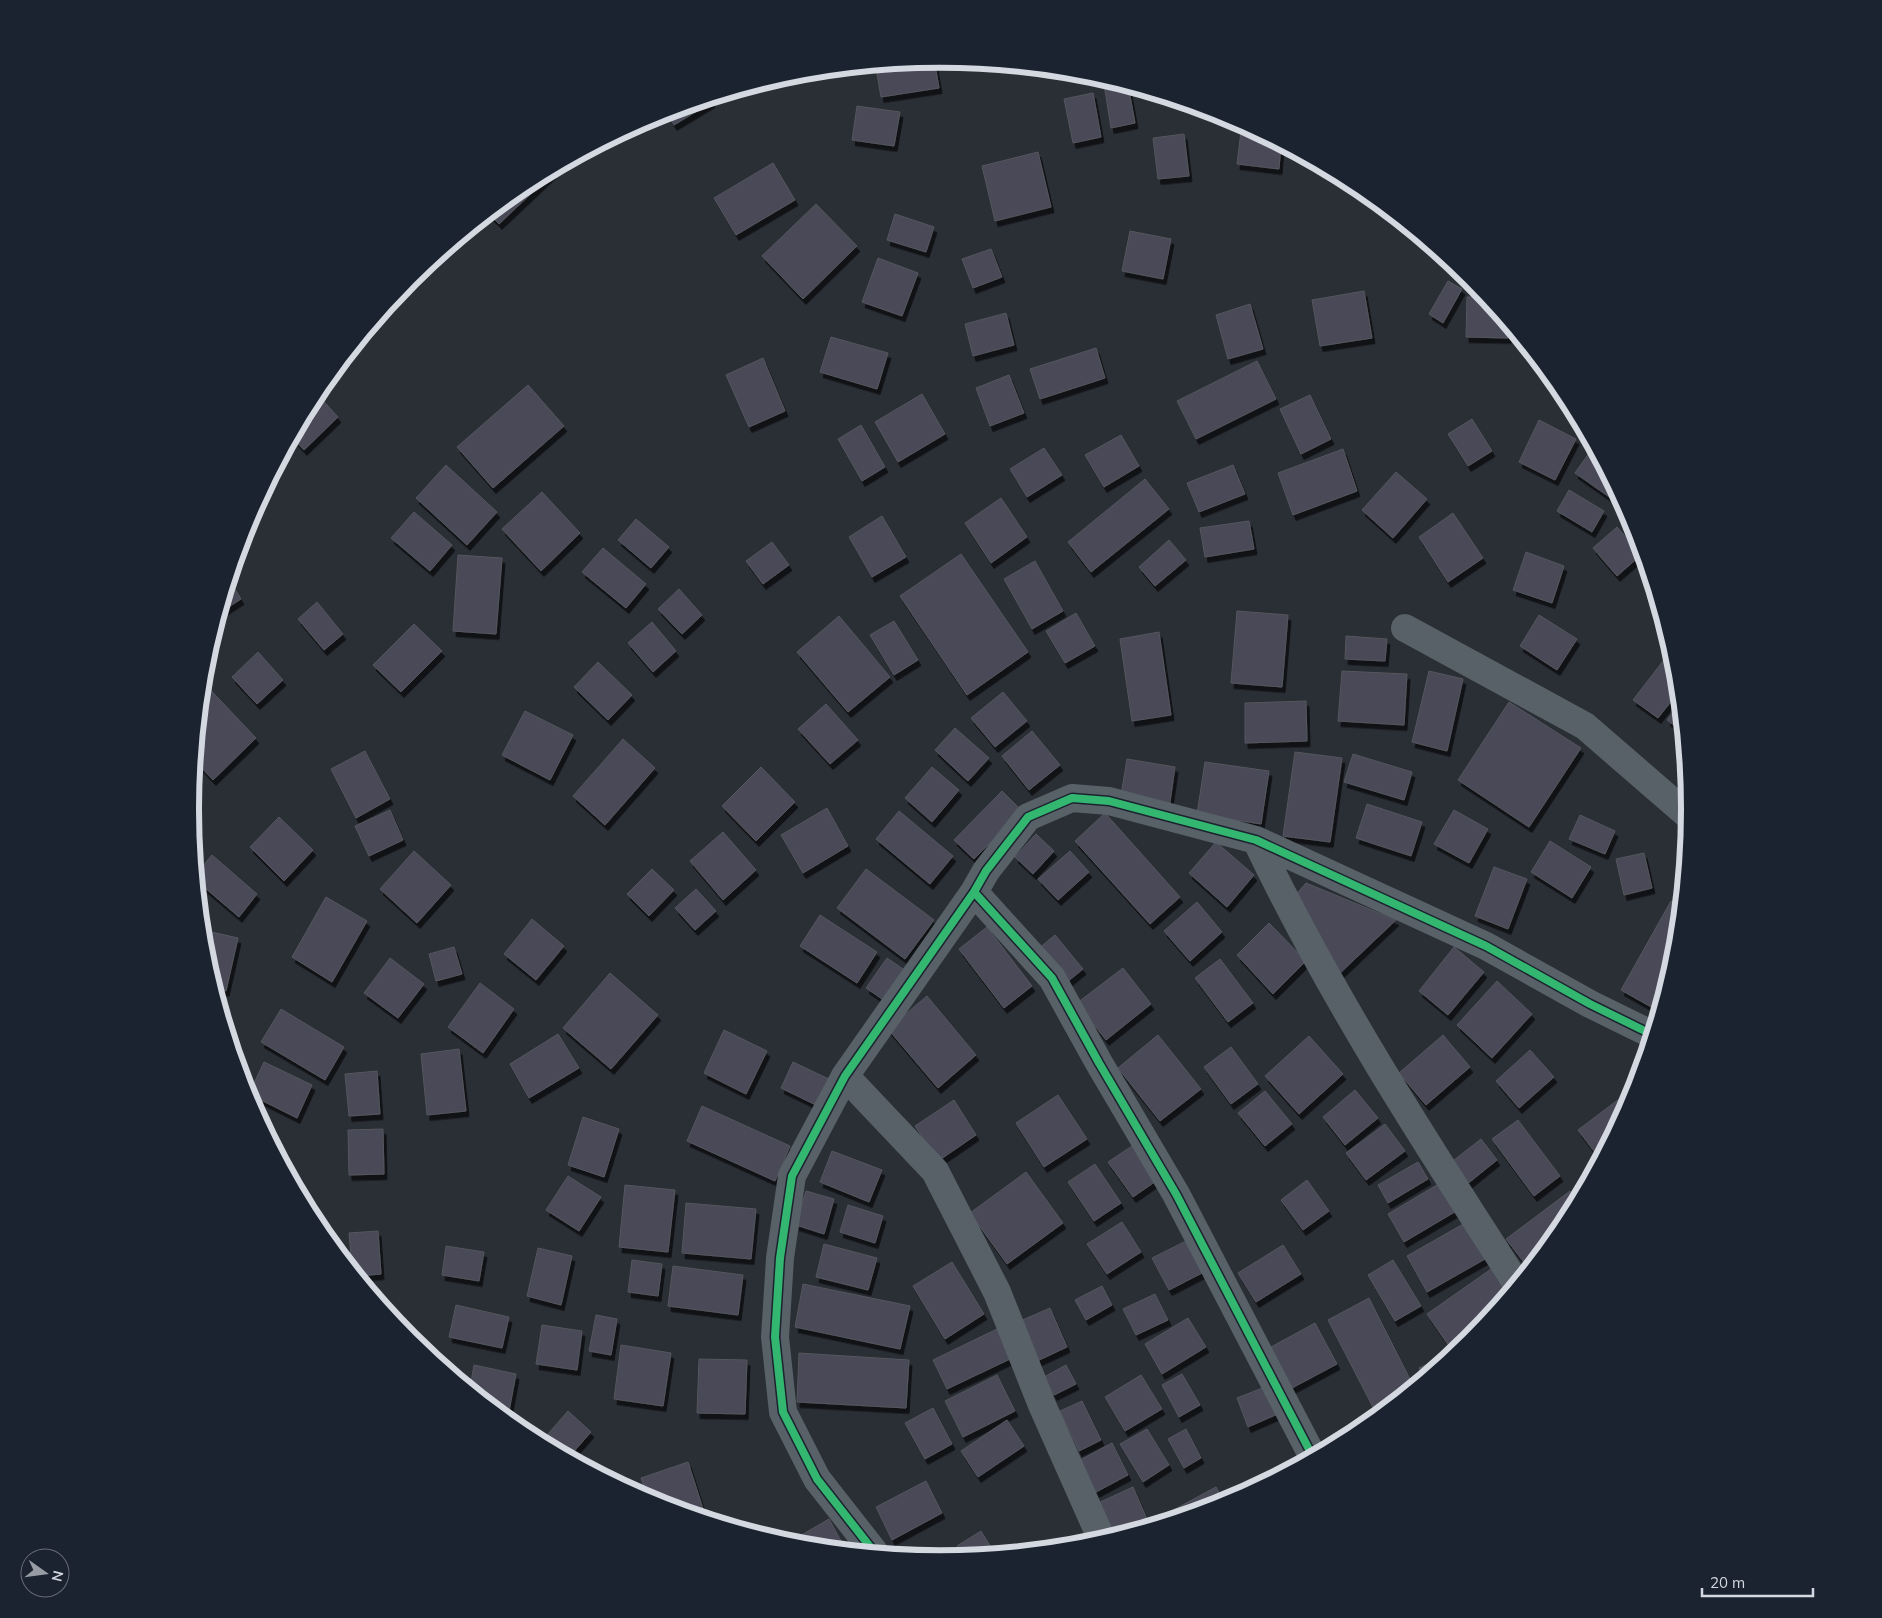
<svg xmlns="http://www.w3.org/2000/svg" width="1882" height="1618" font-family="Mulish,sans-serif">
<style>
.building{fill:#484858;stroke:#55575d;filter:url(#shadow)}
.lines{fill:none;stroke-linecap:round;stroke-linejoin:round}
.minor{stroke:#576167;stroke-width:28}
.cycleway-casing{stroke:#1c2330;stroke-width:11}
.cycleway{stroke:#33b770;stroke-width:8}
.rim{fill:none;stroke:#d4d9e1;stroke-width:6}
</style>
<defs>
<filter id="shadow"><feDropShadow dx="3" dy="5.5" stdDeviation="0" flood-color="#0009"/></filter>
</defs>
<rect width="100%" height="100%" fill="#2a2e35"/>
<path class="building" d="M934,59l5,29 -58,9 -5,-29z
M1117,82l11,3 7,38 -24,5 -7,-44z
M1093,93l8,44 -28,6 -9,-44z
M710,99l2,3 -38,23 -8,-13z
M857,106l43,6 -6,34 -42,-6z
M1242,123l39,21 -2,25 -42,-5z
M1184,134l5,42 -31,3 -5,-41z
M1038,152l13,55 -56,14 -13,-55z
M773,163l22,37 -59,35 -22,-37z
M553,170l1,2 -55,52 -10,-10 35,-29z
M816,204l41,42 -54,53 -41,-43z
M895,214l39,13 -8,25 -39,-12z
M1130,231l41,8 -8,40 -41,-8z
M991,249l11,28 -29,11 -11,-29z
M878,258l40,15 -16,43 -40,-14z
M1448,281l14,8 -19,34 -14,-9z
M1364,291l8,47 -52,8 -8,-46z
M1467,297h20l21,26v15l-42,-1z
M1250,304l13,45 -35,10 -12,-44z
M1006,313l8,32 -41,11 -8,-32z
M831,337l57,16 -11,36 -57,-17z
M1096,348l9,30 -65,21 -10,-30z
M763,358l22,53 -36,16 -23,-52z
M1257,361l19,38 -80,40 -19,-38z
M1009,375l15,38 -34,13 -14,-38z
M528,385l36,41 -71,62 -36,-41z
M317,394l21,23 -34,33 -11,-12z
M922,394l23,40 -47,28 -23,-40z
M1310,395l21,44 -30,15 -21,-45z
M1472,419l20,32 -24,15 -20,-32z
M1539,420l37,19 -21,41 -36,-18z
M861,425l24,42 -23,14 -24,-42z
M1121,435l18,31 -35,21 -19,-32z
M1594,446l26,49 -5,6 -40,-28z
M1044,448l18,27 -35,22 -17,-28z
M1343,449l14,42 -64,24 -15,-42z
M446,465l51,47 -30,33 -51,-47z
M1233,465l12,29 -46,18 -12,-29z
M1396,472l31,27 -34,39 -31,-28z
M1145,479l24,30 -78,63 -23,-30z
M1569,490l35,21 -12,21 -35,-21z
M542,492l38,41 -39,38 -39,-42z
M1001,498l26,39 -36,26 -26,-40z
M414,512l38,33 -22,26 -39,-33z
M1453,513l30,45 -35,24 -29,-45z
M882,516l24,41 -34,20 -23,-40z
M636,519l33,28 -18,21 -33,-28z
M1249,521l5,28 -49,8 -5,-29z
M1617,527l24,28 -24,21 -24,-28z
M1169,540l17,20 -31,26 -16,-19z
M772,542l17,23 -26,19 -17,-23z
M603,548l43,36 -20,24 -44,-36z
M1526,552l38,14 -12,37 -39,-13z
M961,554l67,98 -61,43 -67,-99z
M458,555l44,3 -6,76 -43,-3z
M1035,561l28,50 -31,18 -28,-50z
M230,581l11,18 -20,13z
M679,589l23,26 -20,19 -24,-25z
M317,602l26,32 -19,16 -26,-31z
M1237,611l51,4 -6,72 -51,-4z
M1076,613l19,33 -30,17 -19,-32z
M1539,615l38,24 -20,31 -37,-24z
M839,616l51,61 -42,35 -51,-60z
M894,621l24,39 -24,15 -24,-40z
M652,622l24,29 -23,21 -25,-29z
M414,624l28,27 -41,41 -28,-27z
M1159,632l12,83 -39,6 -12,-82z
M1346,636l41,3 -2,22 -40,-2z
M258,652l25,28 -26,24 -25,-27z
M1670,652l5,4 2,7 3,27 -22,28 -25,-18z
M598,662l34,33 -24,25 -34,-33z
M1342,671l65,3 -3,51 -66,-4z
M1429,671l34,8 -16,72 -35,-9z
M203,682l53,56 -43,42 -18,-19z
M1003,692l24,29 -32,26 -24,-29z
M1306,701l1,40 -62,2v-40z
M1509,702l72,46 -52,79 -71,-47z
M1681,702l3,31 -17,-13z
M826,704l32,36 -28,24 -32,-35z
M525,711l48,24 -23,45 -48,-25z
M955,728l34,30 -21,23 -33,-31z
M1032,731l28,34 -31,25 -27,-34z
M623,739l32,29 -50,57 -32,-29z
M365,751l25,48 -34,19 -25,-49z
M1295,752l47,6 -12,84 -47,-6z
M1353,754l59,18 -8,28 -60,-18z
M1127,759l48,8 -6,42 -49,-8z
M1205,762l64,9 -8,53 -64,-10z
M761,767l34,35 -39,39 -34,-35z
M932,767l27,23 -27,32 -27,-24z
M1002,791l20,20 -48,48 -20,-19z
M1367,804l55,18 -11,34 -55,-18z
M827,808l21,38 -45,27 -22,-38z
M390,810l13,30 -34,16 -14,-30z
M1454,810l34,19 -19,34 -35,-19z
M899,811l54,45 -23,28 -54,-45z
M1105,813l75,84 -30,27 -75,-83z
M191,814l8,9 -6,6z
M1580,815l35,16 -10,23 -36,-15z
M279,817l34,33 -29,31 -34,-34z
M723,832l33,38 -33,30 -33,-39z
M1036,834l18,17 -21,23 -18,-17z
M1550,841l41,26 -19,31 -41,-26z
M1216,842l38,33 -27,32 -38,-34z
M414,851l37,34 -34,38 -37,-34z
M1070,851l19,21 -31,28 -20,-21z
M1644,853l8,35 -28,7 -8,-36z
M212,855l45,39 -18,23 -41,-35 -1,-9z
M1494,867l33,12 -19,50 -33,-13z
M652,869l22,21 -25,26 -22,-22z
M866,869l68,51 -29,39 -68,-51z
M1306,883l90,37 -59,56 -45,-77z
M696,889l20,22 -21,19 -20,-22z
M326,897l41,24 -35,61 -40,-25z
M1671,901l11,6 -5,49 -7,22 -17,30 -32,-18z
M1197,902l25,30 -32,29 -26,-30z
M820,915l57,37 -20,31 -57,-37z
M532,919l32,27 -28,34 -32,-26z
M1269,923l37,38 -33,33 -36,-39z
M987,927l45,59 -28,22 -45,-59z
M203,930l35,8 -12,53 -11,-3 -10,-33z
M1055,935l28,34 -17,14 -28,-34z
M454,947l8,27 -26,7 -7,-27z
M1454,947l30,25 -36,43 -29,-24z
M390,958l34,26 -26,34 -34,-25z
M887,958l19,13 -21,30 -19,-13z
M1220,959l33,44 -25,19 -33,-44z
M1123,968l28,36 -45,36 -29,-37z
M610,973l48,42 -47,54 -48,-41z
M1497,981l35,33 -40,44 -35,-33z
M480,983l34,26 -31,44 -35,-26z
M927,996l49,59 -38,33 -50,-59z
M281,1009l63,38 -19,33 -64,-38z
M724,1030l43,21 -21,43 -42,-21z
M558,1034l21,34 -50,30 -19,-34z
M1158,1035l43,54 -41,32 -42,-53z
M1443,1035l27,32 -44,38 -27,-32z
M1309,1036l34,38 -44,40 -34,-38z
M1231,1047l27,37 -27,20 -27,-37z
M459,1049l7,62 -39,4 -6,-61z
M1530,1050l24,27 -35,31 -23,-27z
M264,1062l48,23 -15,33 -48,-24z
M793,1062l38,18 -13,26 -37,-18z
M377,1071l3,43 -31,2 -4,-42z
M1355,1090l23,28 -33,27 -22,-28z
M1631,1090l3,6 -34,63 -22,-29z
M1265,1091l27,33 -27,22 -27,-33z
M1058,1095l29,44 -43,28 -28,-44z
M954,1100l22,35 -38,26 -23,-35z
M702,1106l88,40 -15,35 -88,-40z
M583,1117l36,12 -15,48 -36,-12z
M1518,1120l42,56 -26,20 -42,-57z
M1385,1124l20,27 -39,29 -20,-27z
M383,1129l1,45 -35,1 -1,-45z
M1481,1139l16,21 -31,25 -17,-21z
M1135,1144l24,35 -26,18 -25,-35z
M832,1151l50,19 -13,32 -49,-20z
M1418,1162l10,17 -40,24 -10,-18z
M1095,1164l26,39 -27,18 -26,-39z
M1026,1172l37,51 -56,41 -37,-51z
M568,1176l33,21 -22,34 -33,-21z
M1307,1180l22,31 -26,19 -22,-30z
M1442,1182l16,28 -54,32 -16,-28z
M625,1185l50,5 -7,62 -49,-5z
M806,1191l28,8 -10,35 -28,-9z
M1570,1191l8,11 -13,24 -36,43 -23,-30z
M686,1203l70,6 -5,50 -69,-6z
M848,1205l35,11 -8,27 -35,-11z
M1122,1222l19,30 -34,22 -20,-30z
M1465,1223l20,36 -58,33 -20,-36z
M378,1231l3,43 -23,2 -6,-8 -3,-35z
M1188,1240l16,32 -35,18 -17,-32z
M824,1244l53,14 -9,32 -52,-13z
M1283,1245l18,29 -45,28 -18,-29z
M446,1246l38,6 -5,29 -37,-6z
M538,1248l34,8 -11,49 -34,-9z
M632,1260l30,4 -4,32 -30,-4z
M1393,1260l28,46 -26,15 -27,-46z
M952,1262l32,52 -39,25 -32,-53z
M673,1266l70,9 -5,40 -70,-9z
M1494,1267l16,25 -20,25 -41,29 -22,-32z
M803,1284l107,22 -10,43 -105,-22z
M1102,1286l10,19 -26,15 -11,-20z
M1155,1294l13,26 -32,15 -13,-26z
M1369,1298l45,89 -37,28 -49,-95z
M456,1305l53,12 -7,31 -53,-11z
M1050,1308l17,39 -32,15 -17,-40z
M596,1315l21,4 -6,36 -22,-4z
M1188,1318l18,29 -44,27 -17,-30z
M1315,1323l22,41 -45,24 -21,-41z
M542,1325l40,6 -5,39 -41,-6z
M997,1329l13,30 -63,30 -14,-29z
M621,1345l50,8 -8,53 -49,-7z
M799,1353l110,7 -3,48 -109,-6z
M1449,1354l1,3 -26,21 -5,-10z
M699,1359l48,1 -2,54 -48,-1z
M474,1365l42,9 -8,43 -38,-29z
M1066,1365l10,19 -22,11 -10,-18z
M1182,1374l18,31 -21,12 -17,-32z
M997,1375l18,36 -52,26 -18,-36z
M1141,1375l21,34 -37,22 -20,-34z
M1270,1385l10,28 -32,14 -11,-29z
M1082,1401l19,39 -22,11 -19,-40z
M933,1408l19,36 -27,15 -20,-36z
M568,1411l23,21 -22,25 -28,-15z
M1007,1420l17,26 -46,31 -17,-26z
M1147,1429l22,36 -26,17 -23,-38z
M1186,1429l15,29 -17,10 -16,-29z
M1112,1443l16,32 -32,17 -16,-32z
M688,1462l18,56 -58,-19 -7,-21z
M926,1481l16,32 -50,27 -16,-33z
M1133,1487l17,39 -39,12 -15,-34z
M1216,1487l9,16 -56,17 -3,-6z
M829,1519l17,31 -58,-7z
M981,1531l14,23 -32,3 -6,-11z"/>
<g class="lines">
<path class="minor" d="M1405,628l180,98 105,91
M1256,840c74,155 168,300 261,444
M974,892l78,86 47,85 77,131 137,263
M845,1076l90,95 62,121 45,113 60,135
M875,1553l-58,-74 -34,-67 -8,-75 5,-79 12,-82 53,-100 129,-184 12,-21 42,-54 44,-19 37,3 147,39 230,106 104,58 63,31"/>
<defs>
<path id="cycleway" d="M974,892l78,86 47,85 77,131 137,263
M875,1553l-58,-74 -34,-67 -8,-75 5,-79 12,-82 53,-100 129,-184 12,-21 42,-54 44,-19 37,3 147,39 230,106 104,58 63,31"/>
</defs>
<use href="#cycleway" class="cycleway-casing"/>
<use href="#cycleway" class="cycleway"/>
</g>
<path d="M0 0H1882V1618H0ZM199 809a741 741 0 1 1 1482 0a741 741 0 1 1-1482 0Z" fill="#1c2330" fill-rule="evenodd"/>
<path class="rim" d="M199 809a741 741 0 1 1 1482 0a741 741 0 1 1-1482 0Z"/>
<g transform="translate(45 1573) rotate(104)"><circle r="24" fill="#1c2330" stroke="#666c77"/>
<path d="M0-4L9 19L0 12L-9 19Z" fill="#989da5"/>
<text y="-8" font-size="14" font-weight="bold" text-anchor="middle" fill="#d4d9e1">N</text>
</g>
<path d="M1702 1588v8h111v-8" fill="none" stroke="#d4d9e1" stroke-width="2.5"/>
<text x="1710" y="1588" font-size="15" fill="#d4d9e1" stroke="#1c2330" stroke-width="4" paint-order="stroke">20 m</text>
</svg>
